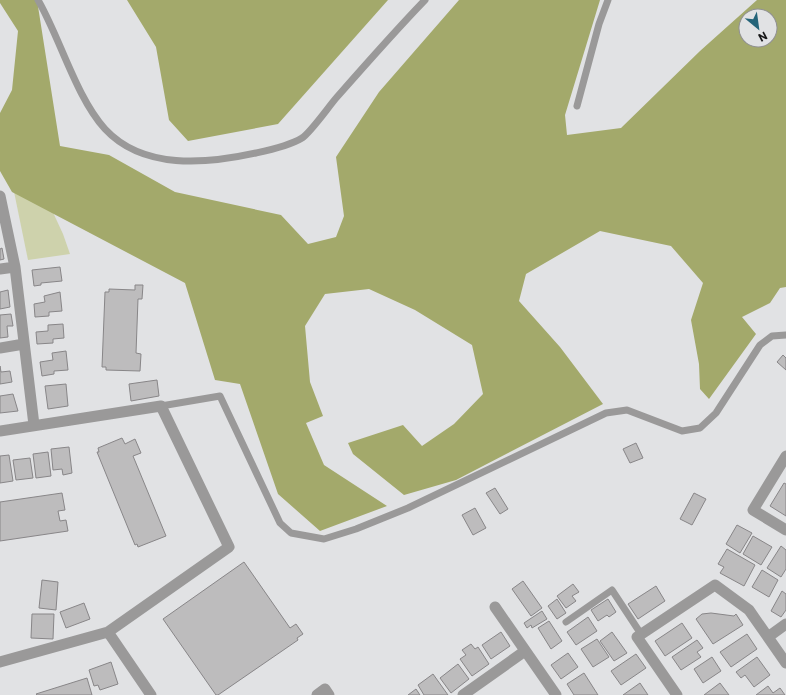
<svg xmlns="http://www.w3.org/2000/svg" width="786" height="695" font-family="Commissioner,sans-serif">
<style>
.green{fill:#ced2ac}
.forest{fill:#a3a96b;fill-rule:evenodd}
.building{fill:#bdbcbd;stroke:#888688}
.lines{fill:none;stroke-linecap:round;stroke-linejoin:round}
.service{stroke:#9a9999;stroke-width:7}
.minor{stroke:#9a9999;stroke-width:11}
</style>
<rect width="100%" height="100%" fill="#e1e2e4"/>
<path class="green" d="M11,177l27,3 25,54 7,20 -42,6z"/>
<path class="forest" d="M0,0h37l23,146 49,9 66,37 106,23 27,29 28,-7 8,-21 -8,-59 43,-65 80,-92h141l-35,115 2,20 54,-7 79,-77 57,-51h29v287l-6,1 -10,15 -28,14 14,17 -47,65 -9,-10 -1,-25 -8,-44 12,-37 -32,-37 -71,-15 -74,43 -7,27 41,46 43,57 -147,76 -52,15 -51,-41 -5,-11 55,-18 19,21 32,-22 29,-30 -11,-49 -57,-35 -46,-21 -44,5 -20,32 5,56 13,34 -17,7 18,42 63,41 -67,25 -42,-37 -38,-110 -25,-4 -30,-97 -173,-91 -12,-21v-58l12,-23 6,-59 -18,-28zM746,16h24v24h-24z
M127,0h261l-110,124 -90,17 -19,-21 -13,-73z"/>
<path class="building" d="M2,248l2,11 -4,1v-11z
M60,267l2,14 -21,2v2l-7,1 -2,-16z
M135,285h8l-1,14h-4l-2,54 5,1 -1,17 -34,-1v-3h-4l3,-75h4v-3l26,1z
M8,290l2,17 -10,2v-17z
M60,292l2,19 -13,1v4l-14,1 -1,-13 11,-2 -1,-6z
M11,314l2,12h-6l1,11 -8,1v-23z
M63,324l1,14 -11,1v4l-16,1 -1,-12 12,-1v-6z
M66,351l2,19 -14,1v3l-12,2 -2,-14 13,-2 -1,-7z
M783,355l3,3v12l-9,-8z
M0,366l1,6 9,-1 2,11 -12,2z
M157,380l2,16 -28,5 -2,-17z
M66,384l2,22 -20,3 -3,-23z
M13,394l5,17 -18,2v-17z
M122,438l3,6 10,-5 6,14 -8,3 33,80 -28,11 -1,-3 -2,1 -38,-93h2l-1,-4z
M636,443l7,15 -13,5 -7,-14z
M69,447l3,26 -9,2 -1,-6 -9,1 -2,-21z
M48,452l3,24 -15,2 -3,-24z
M9,455l4,26 -13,2v-27z
M30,458l3,20 -17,2 -3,-20z
M784,483l2,1v32l-16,-10z
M495,488l13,21 -8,5 -14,-21z
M62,493l3,17 -7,1 2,10 6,-1 2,11 -68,10v-39z
M694,493l12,6 -14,26 -12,-6z
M475,508l11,20 -13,7 -11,-20z
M737,525l15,8 -12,20 -14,-9z
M753,536l19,11 -11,18 -18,-11z
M781,546l5,4v19l-5,8 -14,-9z
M727,549l28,16 -11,21 -24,-13 4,-6 -6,-3z
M244,562l46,66 6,-4 7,10 -6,4 1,2 -80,55h-2l-53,-76z
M762,570l16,10 -9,17 -17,-10z
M42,580l16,2 -2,28 -17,-2z
M523,581l19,27 -11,8 -19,-27z
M573,584l6,8 -7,4 4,5 -10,7 -9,-12z
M656,586l9,15 -27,18 -10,-15z
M782,591l4,3v16l-5,7 -10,-6z
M557,599l9,14 -9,6 -9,-13z
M608,599l8,13 -7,5 -2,-2 -9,6 -7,-11z
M84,603l6,16 -24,9 -6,-16z
M542,611l5,8 -15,9 -1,-3 -4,3 -3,-5z
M711,613l23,3 2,-2 7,11 -30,19 -17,-25 6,-5z
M32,614h22l-1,25 -22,-1z
M588,617l9,14 -21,14 -9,-13z
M549,621l13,20 -11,8 -13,-21z
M682,623l10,15 -27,18 -10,-15z
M501,632l9,14 -19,13 -9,-14z
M612,632l15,21 -13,8 -14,-20z
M747,634l10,15 -26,18 -11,-15z
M597,639l12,18 -16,10 -12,-18z
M697,640l6,8 -6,4 4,5 -20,13 -9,-13z
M471,644l4,5 3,-2 11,17 -17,12 -12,-17 6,-4 -4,-5z
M568,653l10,14 -17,12 -10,-14z
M636,654l10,14 -25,17 -10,-14z
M712,657l9,14 -18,12 -9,-14z
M757,657l13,18 -16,12 -9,-12 -4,3 -5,-6z
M111,662l7,22 -18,6 -2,-5 -4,1 -5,-16z
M458,664l11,15 -18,14 -11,-15z
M584,673l14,22h-24l-7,-11z
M433,674l15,21h-24l-6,-10z
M87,678l5,17h-55l-1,-1z
M640,683l8,12h-25z
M720,683l9,12h-25z
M768,686l5,7 7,-5 5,7h-29z
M416,689l4,6h-12z"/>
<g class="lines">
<path class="service" d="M38,0c22,38 38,97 67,129 38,41 101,35 151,24 14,-3 33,-7 46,-15 9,-6 27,-32 35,-41 29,-33 58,-66 88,-97
M577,106l22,-82 9,-24
M161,406l59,-10 60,127 11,10 33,6 32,-10 52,-21 198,-95 21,-3 55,21 18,-3 16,-15 44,-68 12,-9 14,-1
M566,622l46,-32 29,44"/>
<path class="minor" d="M0,196l15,71 19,158
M0,269l15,-2
M0,348l24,-4
M0,431l161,-25 68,141 -121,85 -108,30
M786,456l-33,54 33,20
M495,607l61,88
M108,632l43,63
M768,637l18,-13
M317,695l8,-6 4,6
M463,695l62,-44
M677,695l-40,-58 78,-52 34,25 37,53"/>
</g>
<g transform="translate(758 28) rotate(151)"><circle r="19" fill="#e1e2e4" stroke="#909092"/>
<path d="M0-3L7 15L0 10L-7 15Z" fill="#246479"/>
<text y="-6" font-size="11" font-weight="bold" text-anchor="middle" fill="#161617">N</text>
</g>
</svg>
